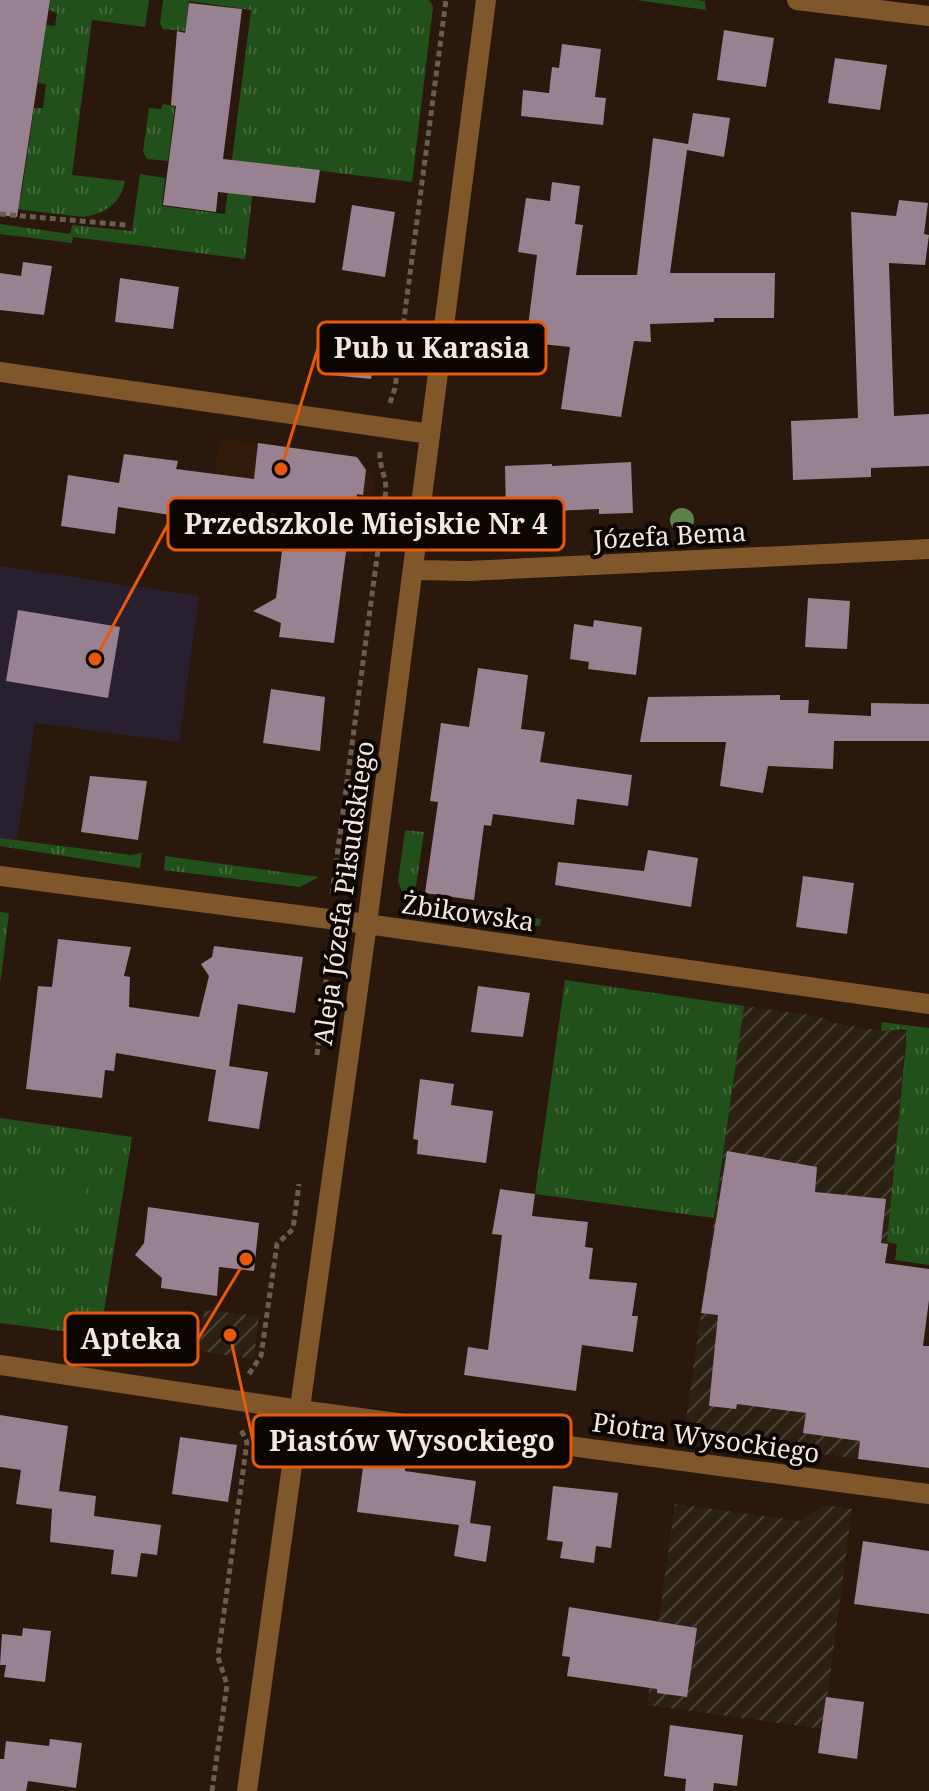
<svg xmlns="http://www.w3.org/2000/svg" width="929" height="1791" font-family="'Noto Serif',serif">
<style>
.built{fill:#321b0a}
.industrial{fill:url(#industrial-furrows)}
.education{fill:#28202f}
.grass{fill:url(#grass-tufts)}
.pitch{fill:#22501a}
.building{fill:#988190}
.lines{fill:none;stroke-linecap:round;stroke-linejoin:round}
.path{stroke:#6b5c50;stroke-width:5;stroke-dasharray:6 4;stroke-linecap:butt}
.minor{stroke:#80572b;stroke-width:20}
.tertiary{stroke:#80572b;stroke-width:20}
.tree{fill:#5d8148}
.labels{text-anchor:middle;stroke-width:8;stroke-linejoin:round;paint-order:stroke}
.street-label{font-size:26px;fill:#f4e7df;stroke:#0c0602}
.leader{fill:none;stroke:#e8590c;stroke-width:3}
.callout-dot{fill:#e8590c;stroke:#0c0602;stroke-width:3}
.callout{fill:#0c0602;stroke:#e8590c;stroke-width:3}
.callout-label{font-size:28px;text-anchor:middle;font-weight:bold;fill:#f4e7df}
</style>
<defs>
<pattern id="industrial-furrows" width="10" height="10" patternUnits="userSpaceOnUse" patternTransform="scale(2)"><rect width="10" height="10" fill="#2c2213"/><path d="M-1 1l2-2M0 10L10 0M9 11l2-2" fill="none" stroke="#4b4235"/></pattern>
<pattern id="grass-tufts" width="24" height="20" patternUnits="userSpaceOnUse" patternTransform="scale(2)"><rect width="24" height="20" fill="#22501a"/><path d="M3 7l-1-3M5 7V3M7 7l1-3M15 17l-1-3M17 17v-4M19 17l1-3" fill="none" stroke="#43693b"/></pattern>
</defs>
<rect width="100%" height="100%" fill="#29180b"/>
<path class="built" d="M220,438l137,19 18,20 -14,83 -156,-17z"/>
<path class="industrial" d="M744,1006l73,10 17,7 47,8 25,-2 -18,215 -30,215 -174,-25z
M204,1310l55,6 -5,43 -55,-8z
M675,1504l125,17 23,-16 29,4 -29,220 -176,-24z"/>
<path class="education" d="M0,566l199,30 -20,146 -144,-19 -18,117 -17,-2z"/>
<path class="grass" d="M50,0h99l-4,27 -53,-7 -20,155 53,6c-4,23 -21,33 -42,36l-83,-10v-13l21,3 13,-89h9l3,-24 -8,-1 8,-58 9,1 2,-13 -8,-3z
M163,0h266l4,7 -21,175 -156,-19 -11,96 -172,-22 -1,6 -72,-9v-10l70,10 2,-9 60,6 8,-57 25,4 -3,28 63,8 26,-204 -62,-9 -4,30 -22,-2 -3,-6z
M636,0h60l9,1 1,9z
M163,104l12,2 -7,55 -21,-2 -4,-7 6,-44 12,1z
M405,830l19,2 -10,68 127,19 -1,7 -98,-14 -29,-8 -9,-7 -6,-16z
M0,838l131,17 11,-2 -2,15 -140,-22z
M165,856l154,21 -19,10 -136,-17z
M0,912l9,1 -9,72z
M565,980l179,26 -30,212 -179,-24z
M882,1022l47,6v237l-34,-5 2,-16 -10,-2 19,-200v-13l-25,2z
M0,1118l132,19 -32,199 -100,-13z"/>
<path class="pitch" d="M17,1172l70,14 -7,36 -70,-14z"/>
<path class="building" d="M0,0h50l-33,217 -17,-2z
M189,3l53,6 -19,150 97,11 -5,33 -97,-11 -2,20 -53,-7 13,-99 -5,-1 6,-74 8,2z
M724,30l50,8 -8,49 -49,-7z
M562,44l39,5 -6,48 11,1 -3,27 -82,-9 2,-26 26,3 3,-26 7,1z
M835,58l52,7 -7,45 -52,-7z
M693,113l37,5 -6,39 -37,-7 -17,123h105l-1,45h-60v4l-64,2 1,18 -17,-1 -13,76 -60,-8 9,-62 -28,-3 1,-8 -16,-2 10,-79 -19,-3 8,-54 24,3 2,-19 28,4 -5,38 8,1 -7,50h61l16,-137 35,6z
M899,200l29,3 -4,31 5,1 -4,30 -36,-2 5,153 35,-2v52l-58,2v9l-78,3 -2,-59 67,-3 -7,-206 45,4z
M352,205l43,7 -10,65 -43,-7z
M23,262l29,4 -8,49 -44,-5v-37l21,3z
M120,278l59,9 -6,42 -58,-7z
M329,333l48,5 -6,41 -40,-4 1,-10 -6,-1z
M258,443l99,14 9,13 -3,25 -6,-1 -5,44 -4,-1 -14,106 -55,-6 2,-14 -28,-12 23,-13 6,-47 -95,-9 3,-24 -72,-11 -3,27 -54,-8 7,-51 51,8 5,-29 54,7 -2,8 78,10z
M631,462l2,51 -34,1v-5l-93,4 -1,-47 47,-2v2z
M808,598l42,3 -3,48 -42,-2z
M18,610l102,17 -12,71 -102,-17z
M594,620l48,7 -6,48 -48,-6 1,-7 -19,-3 4,-35 19,3z
M478,668l50,7 -7,54 24,3 -5,30 92,13 -4,31 -51,-7 -3,26 -81,-11 -2,12 -7,-1 -10,75 -49,-7 13,-91 -8,-1 11,-78 28,4z
M271,689l54,8 -5,54 -57,-8z
M780,695v5h29l-1,13 63,3v-13l58,1v37h-95l-1,28 -65,-3 -5,27 -43,-7 6,-44h-86l8,-45z
M90,776l57,5 -9,59 -57,-8z
M648,850l50,8 -7,49 -136,-22 3,-23 86,9z
M803,876l51,7 -7,51 -51,-7z
M58,939l73,8 -7,29 6,1 -1,30 70,10 10,-41 -8,-12 11,-7 2,-11 89,11 -8,56 -57,-9 -9,62 39,6 -9,57 -51,-8 8,-51 -100,-17 -2,18 -9,-1 -3,28 -76,-9 12,-103 14,1z
M478,986l52,7 -7,44 -52,-5z
M420,1079l34,5 -3,21 42,6 -7,52 -69,-9 1,-14 -5,-1z
M727,1151l90,16 -2,25 71,7 -5,44 7,1 -3,19 44,6v31l-6,46h6v122l-71,-9 2,-18 -57,-8 3,-20 -69,-9 -1,5 -27,-3 9,-91 -17,-2z
M500,1189l35,5 -3,22 56,6 -3,25 8,1 -4,31 48,4 -5,33h6l-5,36 -51,-7 -6,46 -112,-16 4,-28 20,3 14,-115 -10,-1z
M148,1207l111,16 -5,48 -35,-4 -2,29 -56,-8 1,-10 -27,-23 9,-12z
M0,1415l68,11 -9,65 37,5 -2,20 67,9 -4,30 -16,-2 -4,24 -26,-3 3,-24 -64,-8 2,-33 -36,-5 5,-34 -21,-3z
M180,1437l57,8 -9,57 -56,-8z
M364,1460l41,5v6l71,10 -6,42 21,3 -5,36 -32,-6 5,-31 -102,-13z
M553,1486l65,7 -7,55 -15,-2 -2,17 -34,-5 3,-16 -16,-2z
M863,1541l66,10v63l-75,-10z
M569,1607l128,21 -10,69 -30,-4v-4l-90,-13 3,-19 -8,-1z
M23,1628l28,3 -6,51 -41,-5 2,-12h-6l2,-31 20,2z
M826,1697l38,5 -7,57 -39,-6z
M670,1725l73,10 -6,51 -23,-3 -1,8h-28l1,-12 -22,-3z
M50,1739l32,4 -6,45 -48,-7 -2,10h-26v-32h4l2,-18 43,5z"/>
<g class="lines">
<path class="path" d="M0,214l126,11
M390,403l5,-15 51,-388
M332,894l54,-404c0,-14 -7,-24 -6,-38
M317,1055l12,-96 -4,-12
M249,1374l12,-18 16,-112 16,-15 6,-45
M212,1791l15,-106 -9,-28 29,-215 -6,-12"/>
<path class="minor" d="M797,0l132,16
M0,372l430,62
M413,570l55,1 461,-22
M0,876l367,48 562,80
M0,1365l300,45 629,84"/>
<path class="tertiary" d="M247,1791l120,-867 119,-924"/>
</g>
<circle class="tree" cx="682" cy="520" r="12"/>
<g class="labels">
<g class="street-label">
<text transform="translate(670 536) rotate(-3)" y="9">Józefa Bema</text>
<text transform="translate(344 893) rotate(-82)" y="9">Aleja Józefa Piłsudskiego</text>
<text transform="translate(468 913) rotate(8)" y="9">Żbikowska</text>
<text transform="translate(706 1438) rotate(8)" y="9">Piotra Wysockiego</text>
</g>
</g>
<path class="leader" d="M281 469L318 348M95 659L168 524M246 1259L198 1339M230 1335L253 1441"/>
<g class="callout-dot">
<circle cx="281" cy="469" r="8"/>
<circle cx="95" cy="659" r="8"/>
<circle cx="246" cy="1259" r="8"/>
<circle cx="230" cy="1335" r="8"/>
</g>
<g class="callout">
<rect x="318" y="322" width="228" height="52" rx="8"/>
<rect x="168" y="498" width="396" height="52" rx="8"/>
<rect x="65" y="1313" width="133" height="52" rx="8"/>
<rect x="253" y="1415" width="318" height="52" rx="8"/>
</g>
<g class="callout-label">
<text x="432" y="358">Pub u Karasia</text>
<text x="366" y="534">Przedszkole Miejskie Nr 4</text>
<text x="131" y="1349">Apteka</text>
<text x="412" y="1451">Piastów Wysockiego</text>
</g>
</svg>
